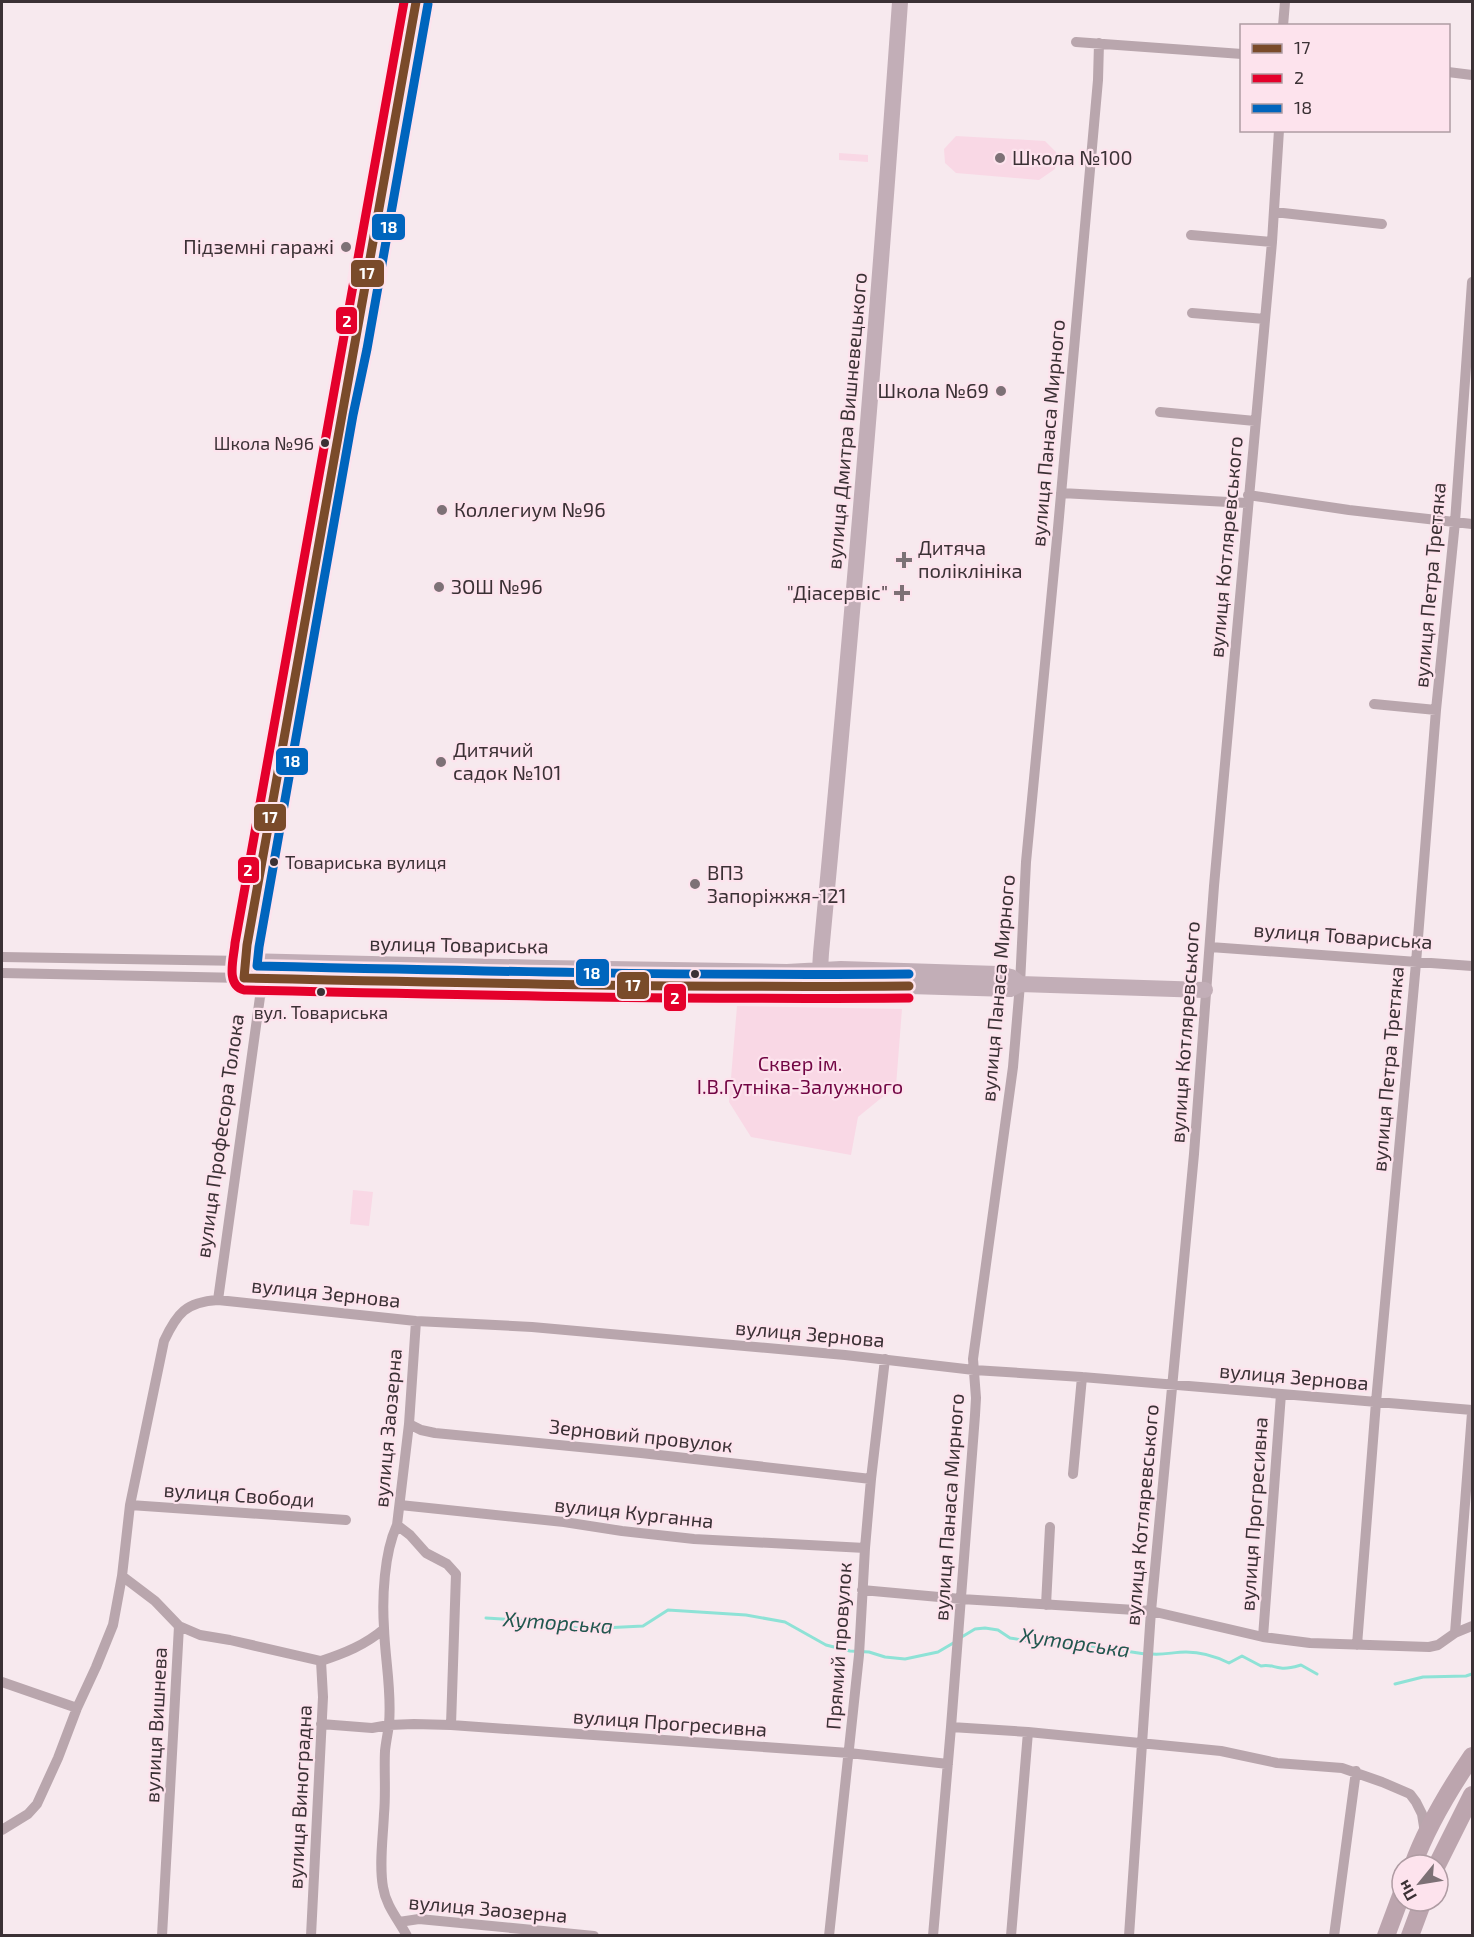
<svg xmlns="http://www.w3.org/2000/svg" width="1474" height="1937" font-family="'Exo 2',sans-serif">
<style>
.green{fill:#f9d8e5}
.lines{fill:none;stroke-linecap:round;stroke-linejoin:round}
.stream{stroke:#8ee2d6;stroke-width:3}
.street{stroke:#b9a6ad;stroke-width:10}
.secondary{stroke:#c2aeb7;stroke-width:16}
.primary{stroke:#bca5ae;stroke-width:18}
.bus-1-casing{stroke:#fde3ed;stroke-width:14}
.bus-2-casing{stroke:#fde3ed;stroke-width:14}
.bus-3-casing{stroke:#fde3ed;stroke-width:14}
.bus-1{stroke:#7a4b2a;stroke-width:9}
.bus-2{stroke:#e4002b;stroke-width:9}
.bus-3{stroke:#0065bd;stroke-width:9}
.poi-dot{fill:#7d7176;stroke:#fde3ed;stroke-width:2}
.bus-dot{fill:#3b3135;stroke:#fde3ed;stroke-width:2}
.labels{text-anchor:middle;stroke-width:4.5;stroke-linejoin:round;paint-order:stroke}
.bus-label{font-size:18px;fill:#3b3135;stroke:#fde3ed;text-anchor:end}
.poi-label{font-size:20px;fill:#3b3135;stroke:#fde3ed;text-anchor:start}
.street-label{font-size:20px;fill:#3b3135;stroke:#fde3ed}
.park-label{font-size:20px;fill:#710543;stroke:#fde3ed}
.water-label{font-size:21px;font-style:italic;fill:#22574f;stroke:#fde3ed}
.line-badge{stroke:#fde3ed;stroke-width:2}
.badge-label{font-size:16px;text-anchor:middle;font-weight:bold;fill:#fff}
</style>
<rect width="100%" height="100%" fill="#f7e9ee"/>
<path class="green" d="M956,136l89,5 11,11 -1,17 -16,11 -83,-7 -11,-10 -1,-14z
M839,153l29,2v7l-29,-2z
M737,1006l165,3 -6,77 -38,31 -7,38 -100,-18 -22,-35z
M353,1190l20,2 -4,34 -19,-2z"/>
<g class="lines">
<path class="stream" d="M486,1618l45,3 52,8 60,-3 25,-16 78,5 39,7 41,23 24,6 19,1 16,5 20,2 33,-7 17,-10
M960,1638l15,-9 10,-1 13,2 12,8 30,5h32l73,11
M1152,1654c12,1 22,-2 34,-2 16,0 29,4 43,11l13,-7 19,10c8,-2 12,1 20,2 7,1 13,-1 20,-3l16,9
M1395,1684l28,-7 43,-1 6,-2"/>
<path class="street" d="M1283,26l2,-24
M1076,42l166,12
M1448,72l24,3
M1274,212l108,12
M1191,235l81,7
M1192,313l73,6
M1160,412l95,9
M1061,493l186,10
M1248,495l101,15 123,14
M1374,704l62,6
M1210,947l262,19
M2,957l243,4
M2,973l242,5
M218,1300l42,-303 8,-18
M416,1321l-7,103 -12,101 13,10 16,18 21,11 9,10 -5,151
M409,1424l12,6 14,3 206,20 230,26
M1073,1474l9,-97
M130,1505l216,15
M400,1505l164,17 58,9 72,8 171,9
M397,1525c-13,28 -15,73 -13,103 1,32 8,63 5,96 -1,9 -3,17 -4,27 -1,21 1,42 -1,63 -1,24 -5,50 -1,73 3,19 15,32 24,49
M862,1590l99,9 190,12 112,26 47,6 119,4 9,-2 17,-12 17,-7
M1046,1605l4,-78
M179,1626l-24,-25 -33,-25 8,-71 34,-164c13,-28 22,-39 54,-41l198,21 116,6 313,28 129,15 108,7 390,33
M1455,1633l17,-220
M1263,1637l18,-243
M1357,1645l19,-243 40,-439 20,-253 19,-188 17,-240
M321,1661c24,-8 44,-16 63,-32
M2,1682l75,26
M321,1724l51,4 17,-3 25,-1 37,1 398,28 99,11
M951,1727l77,5 -17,204
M1028,1732l193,19 56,12 65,5 40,14 28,12 6,8 6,12 3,19
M2,1830l26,-16 9,-10 21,-46 19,-50 19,-41 17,-42 9,-49
M399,1922l20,-3 175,17
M162,1936l17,-310 21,9 30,5 91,21
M311,1936l12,-239 -2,-36
M829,1936l30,-281 6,-107 6,-69 14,-120
M933,1936l18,-209 24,-312 1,-17 -3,-39 40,-292 7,-83 6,-122 32,-334 40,-448 1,-37
M1129,1936l22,-325 43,-457 20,-268 58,-644 7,-112
M1334,1936l22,-165"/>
<path class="secondary" d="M416,2l-61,345 -14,66 -94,532 -3,33 322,7 220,2 123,-1 101,3 10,-5 185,6
M245,961l302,7 240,4 54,-3 157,5 13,3 9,7
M819,986l2,-33c30,-317 57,-634 79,-951"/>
<path class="primary" d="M1413,1865c14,-39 36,-75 59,-109
M1437,1865l35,-70
M1386,1936l16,-43
M1410,1936l13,-35"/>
<defs>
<path id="bus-1" d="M416,2l-169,943 -3,33c222,5 443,10 665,8"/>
<path id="bus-2" d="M404,2l-169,941c-1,15 -10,42 9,47 222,5 443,10 665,8"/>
<path id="bus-3" d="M428,4l-61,345 -14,66 -94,532 -2,19c217,5 435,10 652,8"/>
</defs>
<use href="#bus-1" class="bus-1-casing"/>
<use href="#bus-2" class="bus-2-casing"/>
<use href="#bus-3" class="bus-3-casing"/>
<use href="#bus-1" class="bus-1"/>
<use href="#bus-2" class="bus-2"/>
<use href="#bus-3" class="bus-3"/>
</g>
<g class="poi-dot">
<circle cx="1000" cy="158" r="6"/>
<circle cx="346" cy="247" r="6"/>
<circle cx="1001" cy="391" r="6"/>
<circle cx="442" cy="510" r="6"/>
<path d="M901 551h6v6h6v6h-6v6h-6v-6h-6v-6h6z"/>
<circle cx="439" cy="587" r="6"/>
<path d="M899 584h6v6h6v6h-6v6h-6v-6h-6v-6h6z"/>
<circle cx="441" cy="762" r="6"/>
<circle cx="695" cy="884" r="6"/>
</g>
<g class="bus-dot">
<circle cx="325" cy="443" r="5"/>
<circle cx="274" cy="862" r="5"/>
<circle cx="695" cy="974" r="5"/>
<circle cx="321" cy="992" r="5"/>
</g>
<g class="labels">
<g class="bus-label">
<text x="314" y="450">Школа №96</text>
<text x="285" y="869" text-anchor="start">Товариська вулиця</text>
<text x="321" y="1019" text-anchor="middle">вул. Товариська</text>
</g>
<g class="poi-label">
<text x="1012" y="165">Школа №100</text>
<text x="334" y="254" text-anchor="end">Підземні гаражі</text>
<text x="989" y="398" text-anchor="end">Школа №69</text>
<text x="454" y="517">Коллегиум №96</text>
<text x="918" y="555">Дитяча<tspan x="918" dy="23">поліклініка</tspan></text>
<text x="451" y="594">ЗОШ №96</text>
<text x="888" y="600" text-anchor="end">"Діасервіс"</text>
<text x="453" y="757">Дитячий<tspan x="453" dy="23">садок №101</tspan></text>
<text x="707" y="880">ВПЗ<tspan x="707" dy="23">Запоріжжя-121</tspan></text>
</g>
<g class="street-label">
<text transform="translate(847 421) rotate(-85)" y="7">вулиця Дмитра Вишневецького</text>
<text transform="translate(1048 433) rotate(-85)" y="7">вулиця Панаса Мирного</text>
<text transform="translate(1226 547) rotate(-85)" y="7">вулиця Котляревського</text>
<text transform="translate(1430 585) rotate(-85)" y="7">вулиця Петра Третяка</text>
<text transform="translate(1343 936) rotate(4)" y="7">вулиця Товариська</text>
<text transform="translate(459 945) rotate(1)" y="7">вулиця Товариська</text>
<text transform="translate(998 988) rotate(-85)" y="7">вулиця Панаса Мирного</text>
<text transform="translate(1185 1032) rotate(-86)" y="7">вулиця Котляревського</text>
<text transform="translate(1388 1069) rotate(-85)" y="7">вулиця Петра Третяка</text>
<text transform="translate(220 1136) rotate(-82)" y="7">вулиця Професора Толока</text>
<text transform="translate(326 1293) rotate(6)" y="7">вулиця Зернова</text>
<text transform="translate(810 1334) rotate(5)" y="7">вулиця Зернова</text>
<text transform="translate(1294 1377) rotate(5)" y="7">вулиця Зернова</text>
<text transform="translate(388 1428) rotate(-85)" y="7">вулиця Заозерна</text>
<text transform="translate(641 1436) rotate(6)" y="7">Зерновий провулок</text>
<text transform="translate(239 1495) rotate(4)" y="7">вулиця Свободи</text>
<text transform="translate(949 1507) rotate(-86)" y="7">вулиця Панаса Мирного</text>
<text transform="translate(634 1513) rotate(6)" y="7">вулиця Курганна</text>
<text transform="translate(1254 1514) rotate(-86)" y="7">вулиця Прогресивна</text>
<text transform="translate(1142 1515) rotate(-85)" y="7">вулиця Котляревського</text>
<text transform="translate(839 1646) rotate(-86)" y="7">Прямий провулок</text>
<text transform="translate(670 1723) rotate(4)" y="7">вулиця Прогресивна</text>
<text transform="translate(156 1725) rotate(-87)" y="7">вулиця Вишнева</text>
<text transform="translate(300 1797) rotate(-87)" y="7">вулиця Виноградна</text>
<text transform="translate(488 1909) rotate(5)" y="7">вулиця Заозерна</text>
</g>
<g class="park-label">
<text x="800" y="1071">Сквер ім.<tspan x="800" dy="23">І.В.Гутніка-Залужного</tspan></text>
</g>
<g class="water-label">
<text transform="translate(558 1623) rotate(4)" y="7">Хуторська</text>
<text transform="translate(1075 1643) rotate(8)" y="7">Хуторська</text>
</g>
</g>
<g class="line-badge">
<rect x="371" y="213" width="35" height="28" rx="6" fill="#0065bd"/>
<rect x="350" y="259" width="35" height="29" rx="6" fill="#7a4b2a"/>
<rect x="335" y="306" width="23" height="29" rx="6" fill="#e4002b"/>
<rect x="275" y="747" width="34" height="29" rx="6" fill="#0065bd"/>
<rect x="253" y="803" width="34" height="29" rx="6" fill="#7a4b2a"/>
<rect x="237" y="856" width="23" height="28" rx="6" fill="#e4002b"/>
<rect x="575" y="958" width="35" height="29" rx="6" fill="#0065bd"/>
<rect x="616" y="971" width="34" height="29" rx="6" fill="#7a4b2a"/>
<rect x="663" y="983" width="24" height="29" rx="6" fill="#e4002b"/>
</g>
<g class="badge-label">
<text x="389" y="233">18</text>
<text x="367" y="279">17</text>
<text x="347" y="327">2</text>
<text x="292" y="767">18</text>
<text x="270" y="823">17</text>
<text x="248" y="876">2</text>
<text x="592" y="979">18</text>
<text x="633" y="991">17</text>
<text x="675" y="1004">2</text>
</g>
<rect width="1474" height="1937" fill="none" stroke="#3b3135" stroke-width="6"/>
<rect x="1240" y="24" width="210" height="108" fill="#fde3ed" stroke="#af9ca3" stroke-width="1.5"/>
<rect x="1252" y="44" width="30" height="9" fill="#7a4b2a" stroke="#af9ca3" stroke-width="1.5"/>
<text x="1294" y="54" font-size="18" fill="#3b3135">17</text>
<rect x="1252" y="74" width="30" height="9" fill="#e4002b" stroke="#af9ca3" stroke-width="1.5"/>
<text x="1294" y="84" font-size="18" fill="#3b3135">2</text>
<rect x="1252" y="104" width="30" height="9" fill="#0065bd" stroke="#af9ca3" stroke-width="1.5"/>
<text x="1294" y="114" font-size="18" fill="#3b3135">18</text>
<g transform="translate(1420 1883) rotate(240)"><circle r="28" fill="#fde3ed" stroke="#af9ca3" stroke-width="1.5"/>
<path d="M0-4.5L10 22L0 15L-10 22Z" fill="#7d7176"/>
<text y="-9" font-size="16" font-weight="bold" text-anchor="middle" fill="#3b3135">Пн</text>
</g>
</svg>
